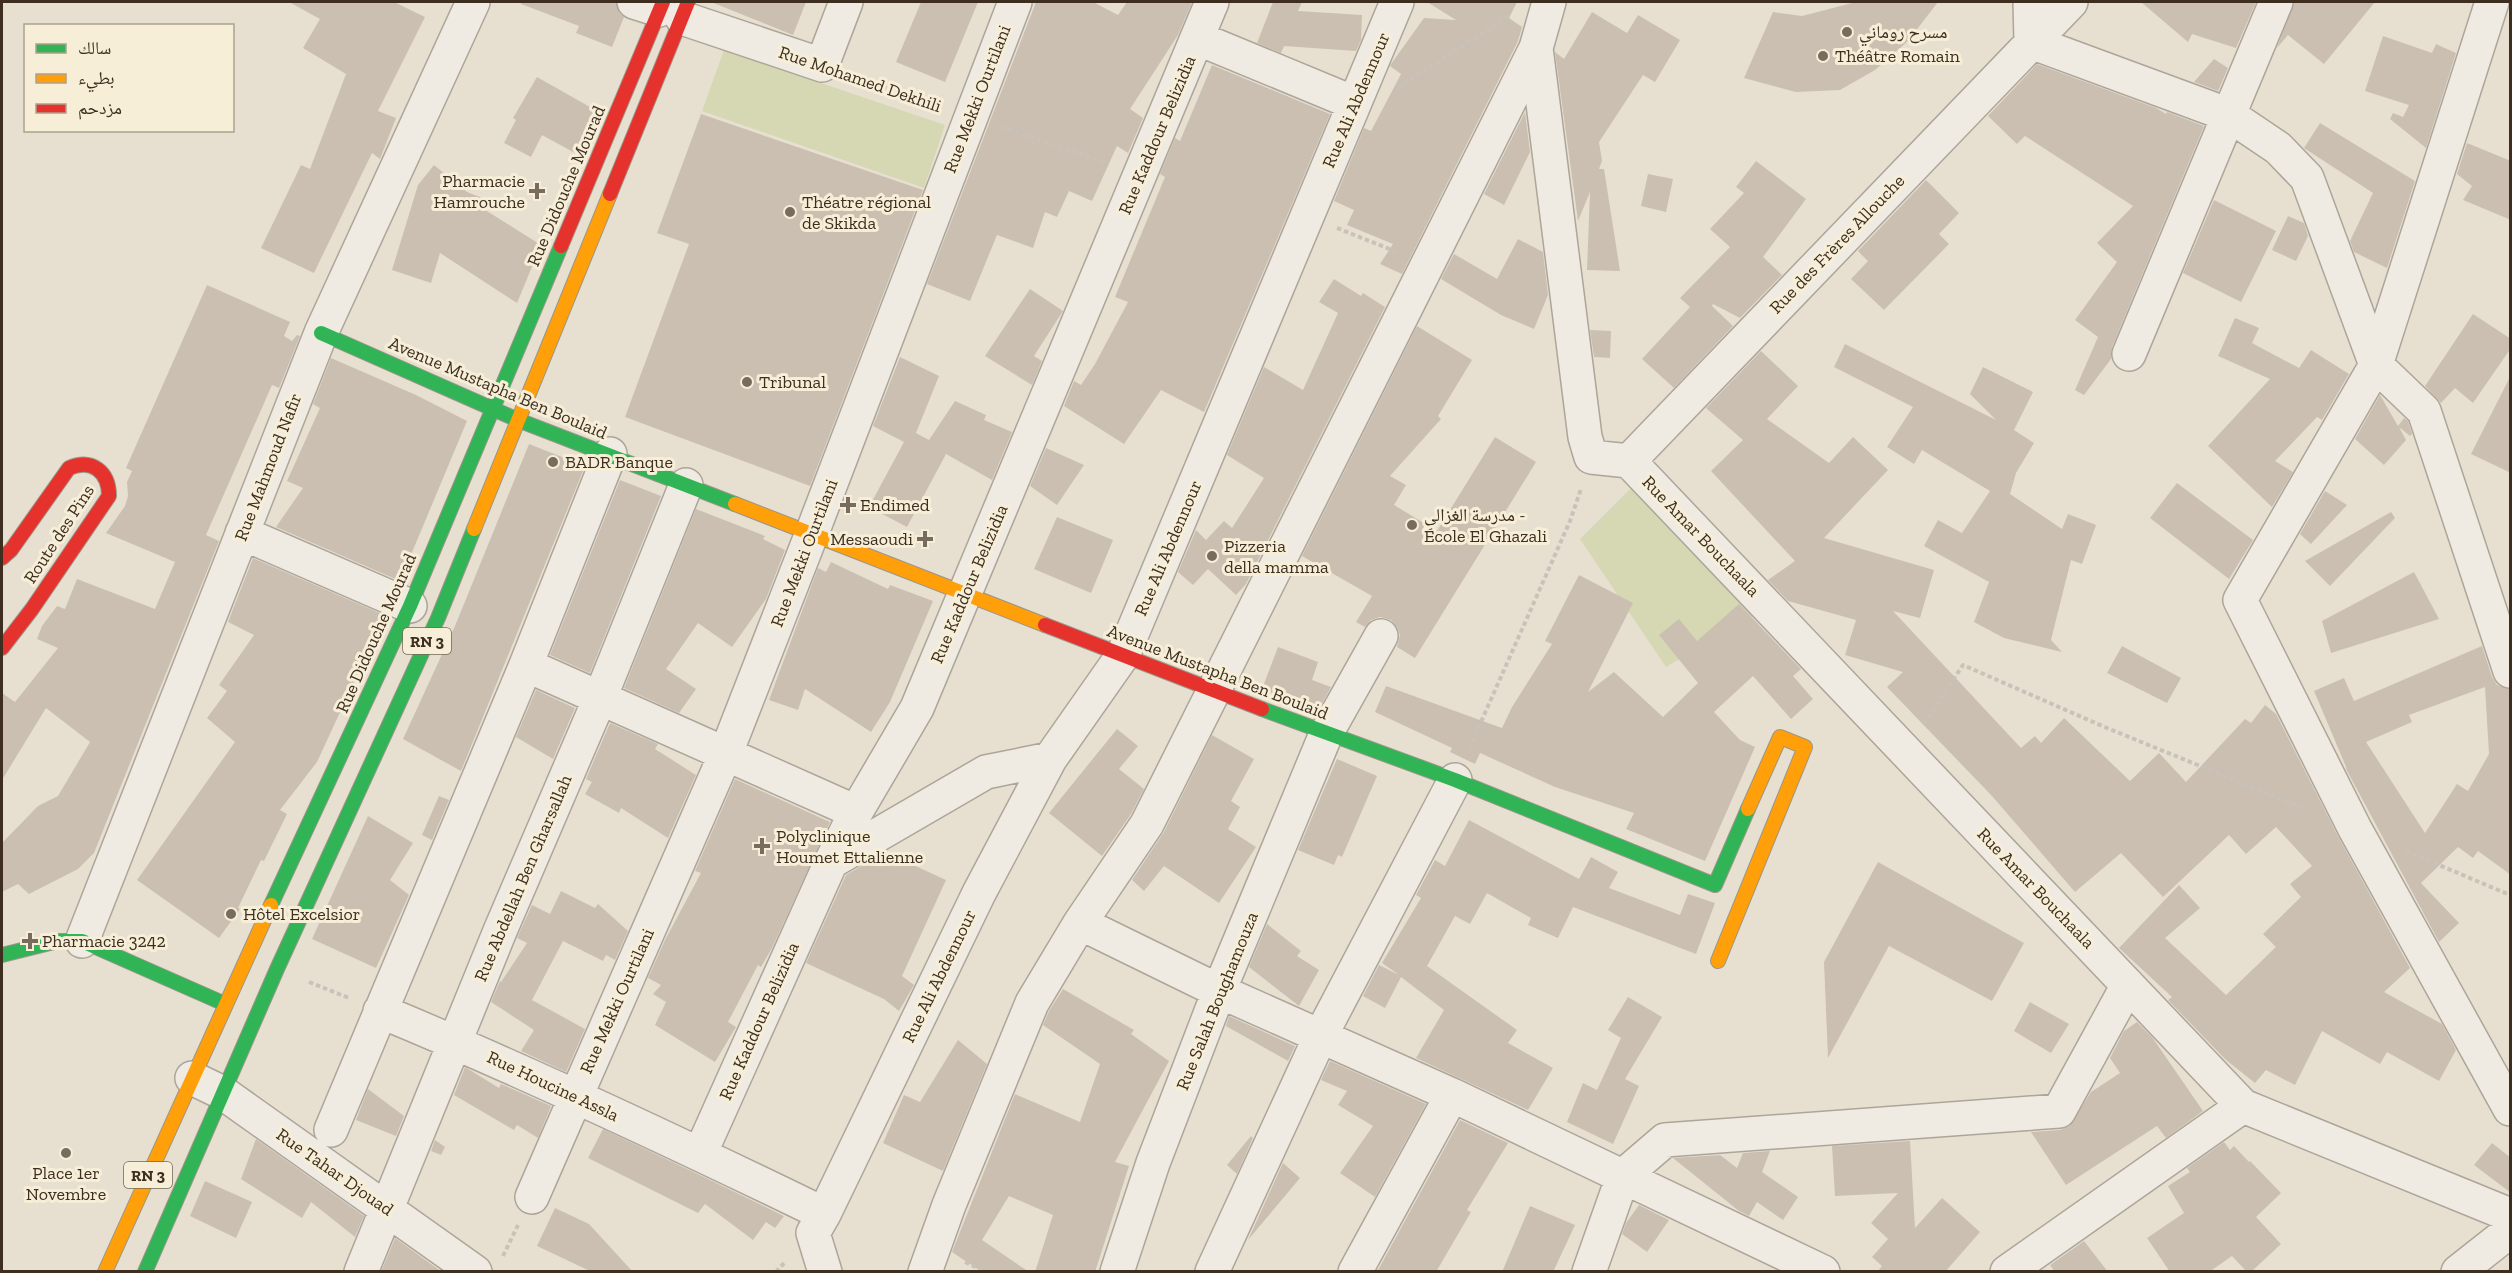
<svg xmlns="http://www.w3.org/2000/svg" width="2512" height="1273" font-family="'Zilla Slab','Noto Naskh Arabic',serif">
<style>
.green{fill:#d6d7b3}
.building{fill:#cbbfb2;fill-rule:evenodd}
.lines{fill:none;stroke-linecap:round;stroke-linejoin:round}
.street-casing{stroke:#ada599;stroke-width:36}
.fast-casing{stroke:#9c958a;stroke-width:16}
.slow-casing{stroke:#9c958a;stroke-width:16}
.jam-casing{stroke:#9c958a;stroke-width:16}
.path{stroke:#c8c2b9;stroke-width:4;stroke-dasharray:4.5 3;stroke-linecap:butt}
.street{stroke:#efebe3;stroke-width:33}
.fast{stroke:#30b455;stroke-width:14}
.slow{stroke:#ff9f0a;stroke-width:14}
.jam{stroke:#e5322d;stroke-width:14}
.poi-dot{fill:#786c5e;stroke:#f7eed8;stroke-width:2}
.labels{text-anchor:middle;stroke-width:6;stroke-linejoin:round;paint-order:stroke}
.shield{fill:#f7eed8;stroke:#756857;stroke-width:1.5}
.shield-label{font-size:16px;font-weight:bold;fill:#3d2e20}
.poi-label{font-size:18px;fill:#3d2e20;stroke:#f7eed8;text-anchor:start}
.street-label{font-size:18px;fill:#3d2e20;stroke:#f7eed8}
</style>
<rect width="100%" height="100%" fill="#e7e0d1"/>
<path class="green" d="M724,50l221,75 -21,63 -222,-77z
M1630,489l20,6 106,120 -90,52 -86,-128z"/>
<path class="building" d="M289,2h105l31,15 -47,94 18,7 -16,41 -8,-6 -58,120 -53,-25 40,-83 9,4 36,-95 -43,-26 17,-29z
M522,2h94l4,12 4,3 -12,30 -36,-14 3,-7 -58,-22z
M711,2h95l-13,33z
M921,2h57l-33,80 -49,-20z
M1036,2h57l25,13 9,-13h65l-14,33 -48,74 13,9 -15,35 -11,-7 -25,55 -23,-10 -12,26 -12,-5 -12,36 -36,-13 -27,66 -43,-17z
M1273,2h29l-4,9 64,4 -1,25 -5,11 -72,-5 -3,7 -24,-10z
M1427,2h90l-8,16 13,9 -4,14 -116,233 -22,-10 13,-20 -46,-19 7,-15 -20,-9 30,-73 7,3 30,-57 -11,-8 1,-2 33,-46 32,2z
M1856,2h82l-30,39 -33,29 -35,20 -44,2 -52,-14 29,-66 29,4z
M2141,2h115l-20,46 -44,-14 -4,8z
M2294,2h81l-51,62 -36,-29 -11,13z
M1592,12l35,21 11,-18 42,25 -25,42 -12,-7 -44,67 3,19 -3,8h5l16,102 -33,-1 3,-78 -12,29 -23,-169 9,7z
M2383,36l49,17 4,-9 20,9 -30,95 -36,-29 3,-6 10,4 6,-12 -44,-14z
M2214,59l14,9 -10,23 -24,-9z
M2037,64l119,44 10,6 1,-2 37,14 -92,221 -1,12 -27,36 -9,-5 23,-53 -23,-17 42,-58 -20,-19 36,-37 -108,-70 -8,8 -29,-28z
M1212,65l118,49 -126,298 -43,-22 -37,54 -60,-38 10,-25 7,4 14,-21 33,-62 -13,-5 50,-120 -5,-3 15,-36 5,3z
M537,77l60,34 -22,42 -33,-18 -11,22 -27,-14 12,-23 -3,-2z
M1525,112l5,40 -26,53 -20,-11z
M701,114l222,76 -113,296 -185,-69 64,-173 -32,-11z
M2320,123l95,58 -28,87 -33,-16 -4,-11 23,-48 -69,-45z
M2467,143l44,18v59l-48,-20 9,-14 -15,-12z
M1756,161l50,38 -43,58 19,18 -42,43 -27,-14 -1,2 21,20 -59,62 -32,-29 48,-52 -10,-9 50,-51 -20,-18 34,-36 -8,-6z
M434,165l33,27 18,7 -3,9 59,37 -24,58 -77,-50 -9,30 -39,-13 26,-85z
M1648,174l25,5 -7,33 -25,-6z
M1926,180l33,33 -20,21 10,10 -65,66 -33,-31 17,-18 -10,-10z
M2214,200l62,31 -35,71 -58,-29z
M2288,216l16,7 4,13 -12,25 -24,-11z
M1518,239l25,13 5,43 -14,34 -33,-14 -60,-36 13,-25 43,25z
M1334,279l27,17 2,-3 22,14 -139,277 -10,11 -28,-26 -15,16 -15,-13 18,-42 10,10 18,-19 8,7 32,-50 -37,-23 37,-88 39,23 35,-77 -19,-11z
M207,285l83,37 -6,14 8,5 5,-6 3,1 -21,52 -7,-3 -66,150 13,6 -125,312 -16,16 -49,25 -11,-10 -16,8v-49l36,-37 20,-10 32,-54 -44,-34 -44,72v-87l13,9 43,-54 -21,-9 5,-13 15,-20 8,3 12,-30 78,30 20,-47 -69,-29 19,-27 3,-10 -1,-14 5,-11 -6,-3z
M1030,289l33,22 -29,45 8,5 -10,24 -47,-29z
M2473,314l38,25v9l-38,55 -18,-15 -14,15 -16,-17z
M2235,318l24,10 -7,15 47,25 12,-18 38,24 -27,46 -5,-3 -42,44 18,11 -21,35 -64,-61 62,-67 -52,-23z
M1417,326l55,34 -34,56 3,3 -51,57 16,9 -12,20 43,26 58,-94 41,25 -121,196 -18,-11 3,-12 -3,-8 -6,-7 -11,-3 -9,3 -6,7 -9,-5 16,-26 -70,-40z
M1590,330l21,1 -1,27 -16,-1z
M1845,344l151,76 -26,-26 13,-27 50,25 -19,38 20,13 -18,30 -6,21 52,35 6,-15 28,11 -14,39 -11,-4 -20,80 11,12 -58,-14 -30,-16 15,-40 -65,-36 14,-26 24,13 28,-42 -68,-41 -8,14 -27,-17 26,-40 -79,-40z
M1761,351l37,35 -31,33 62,44 24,-26 35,33 -64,68 110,32 -14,48 -27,-7 128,137 14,-12 6,7 23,-25 66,63 29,-28 27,29 59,-63 6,4 14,-18 11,9 63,124 71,130 -26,24 58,32 14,26 -17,31 -52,-29 -7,12 -58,-33 -27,54 -29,-15 -11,13 -29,-23 -58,-60 4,-3 -53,-49 60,-63 21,23 -35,30 61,57 50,-48 -13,-13 38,-37 -11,-13 22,-18 -36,-39 -30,27 -17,-19 -66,62 -42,-44 -46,39 -83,-96 -105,-109 16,-15 -58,-17 11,-35 -68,-19 -20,-21 27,-19 -84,-90 32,-31 -37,-32z
M900,357l39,19 -23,57 13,7 26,-39 31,14 -2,5 28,12 -20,48 -46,-26 -39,73 -38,-20 35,-65 -31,-16z
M331,358l85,37 51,26 -67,160 -124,-54 27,-39 -16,-7 33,-73 -7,-4z
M2511,375v98l-40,-19z
M2380,395l18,31 6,-8 4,3 4,13 -2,2 -11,-9 7,13 -22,25 -29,-26z
M529,444l56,22 -124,305 -58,-32 52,-113z
M1046,448l38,17 -27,40 -27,-19z
M620,480l41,16 -71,177 -40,-18z
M2177,483l76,57 -24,39 -79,-61z
M2325,491l22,14 -36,39 -11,-10z
M696,509l69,27 -2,3 22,11 -19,49 -34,48 -34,-24 -32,46 30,20 -17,24 -55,-25z
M2391,512l4,6 -65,68 -25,-25z
M1057,517l56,23 -22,53 -57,-24z
M253,558l129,56 -6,10 4,2 -63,136 -37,48 7,4 -23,47 -3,-1 -23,48 2,1 -21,29 -82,-58 98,-138 -28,-24 20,-27 -8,-6 35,-50 -26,-13z
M831,562l57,27 2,-4 43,16 -43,101 -19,30 -66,-43 -7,21 -29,-10 49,-132 8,4z
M2414,572l25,47 -108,34 -9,-32z
M1579,575l54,28 -45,89 26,-20 49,45 35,-34 -39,-48 20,-16 18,22 42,-37 62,65 -8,7 20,23 -22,20 -38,-43 -39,36 26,28 15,7 -50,114 -79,-32 8,-16 -79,-26 -75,-34 -5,11 -25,-12 2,-4 -77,-36 11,-26 116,42 10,-21 40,-63 -7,-3z
M2122,646l59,32 -14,25 -60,-30z
M2482,646l10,31 5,8 14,4v186l-33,-24 -5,7 -15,-11 -37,36 38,40 -20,19 -94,-175 2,2 -33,-78 30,-13 10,23zM2485,687l4,67 -21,37 -11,-7 -32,49 -59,-91 46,-20 -3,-7z
M1278,647l40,15 -6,18 19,7 -13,24 -56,-22z
M536,690l39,18 -22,51 -37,-22z
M610,723l48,21 -3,5 41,26 -28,63 -47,-30 -2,5 -34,-19 7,-12 -6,-3z
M1117,729l21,17 -19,23 25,20 -13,25 -29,42 -53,-43z
M1212,735l42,24 -23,42 9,6 -12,22 28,18 -37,56 -55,-37 -20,25 -12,-11 32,-48z
M1337,759l40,17 -35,81 -4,-2 -4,10 -36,-15z
M735,779l95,43 -58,126 -11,19 -3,-2 -30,57 8,5 -21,35 -60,-37 11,-23 -13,-8 8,-9 -13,-7 17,-38 36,-67 -6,-2z
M439,796l10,4 -17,40 -10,-5z
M368,816l45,27 -23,37 19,15 -33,73 -64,-29z
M1469,820l110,59 12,-22 27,15 -9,16 71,27 8,-21 27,9 -19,51 -123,-47 -15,31 -30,-13 3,-7 -44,-25 -17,31 -15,-8 -28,50 90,64 -9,13 45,25 -25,42 -112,-52 28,-48 -43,-33 -16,31 -22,-12 16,-31 20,10 -17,-12 39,-65 -5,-3 19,-35 10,6z
M885,852l61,28 -44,96 12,9 -15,26 -15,-12 -78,-36 40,-88z
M1878,862l146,81 -32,58 -103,-55 -61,112 -4,-96z
M561,891l34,17 3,-4 30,27 -13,29 -9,-5 -3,6 -40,-20 -31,59 53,29 -19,43 -45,-21 13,-21 -43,-28 9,-21 1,1 26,-39 -10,-5 15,-33 18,9z
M1267,924l34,27 -4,5 22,14 -20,36 -50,-39z
M1063,989l71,41 -3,4 38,27 -54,101 14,4 -34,106h-60l18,-57 -44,-19 -27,44 47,32h-47l-30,-20 63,-158 65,28 20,-58 -57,-39 6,-14z
M1628,997l34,20 -37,62 14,7 -26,58 -46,-22 16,-39 14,7 24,-52 -13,-8z
M2030,1002l39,22 -18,29 -37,-22z
M1229,1016l66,30 -7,15 -62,-35z
M2137,1022l15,15 51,74 -37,27 -9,-12 -91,59 -35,-53 29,-2 10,-4 21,-34 29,-19 -10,-15 14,-27z
M958,1040l29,24 -44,107 -60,-28 21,-48 16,7z
M1330,1061l96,43 -51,93 -35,-24 33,-47 -35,-21 9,-14 -26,-11z
M465,1067l34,21 2,-4 50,22 -13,32 -21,-13 -3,5 -60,-35z
M368,1089l36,27 -8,20 -40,-16z
M1460,1120l48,23 -41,67 4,2 -35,60h-59z
M603,1129l103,49 78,38 -9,12 -9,-6 -13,18 -48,-36 -7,9 -110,-55z
M1251,1136l2,2 -16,36 -10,-9z
M256,1139l108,77 -9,21 -44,-35 -9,16 -61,-39z
M435,1140l10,7 -4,8 -10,-4z
M1910,1141l5,87 27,-30 38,34 -35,40h-68l5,-6 -10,-9 16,-18 -17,-16 27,-30 -63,3 -3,-50z
M2224,1142l6,8 4,-4 15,16 1,-1 31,32 -25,24 25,27 -30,28h-4l-15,-16 -23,16h-39l-23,-34 37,-25 -16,-27 22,-14 -3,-4z
M2492,1143l19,15v35l-37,-28z
M1770,1151l-8,21 36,25 -15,23 -26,-18 -8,14 -10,-5 -66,-53 47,-3 17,13 6,-15z
M1283,1163l17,15 -52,62z
M205,1181l47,21 -16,36 -46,-22z
M1639,1205l30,15 -22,32 -25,-18 4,-11z
M1530,1206l45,19 -22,47h-51z
M555,1208l34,16 44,48h-41l-55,-26z
M395,1238l47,34h-61z
M2084,1241l24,31h-53l-5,-7z"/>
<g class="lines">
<defs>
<path id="street" d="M634,2l25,8
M2030,2l1,40 198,73 49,33 29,30 69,187 48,46 86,260
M2492,2l-116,363 -136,235 115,229 155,280
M682,18l140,47 24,-63
M1197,38l157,65
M1536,48l49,389 6,20 38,4 442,-459
M2129,354l147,-352
M1629,461l614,645 267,109
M242,533l168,73
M526,665l330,147
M831,862l155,-90 64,-13
M1080,923l139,68 233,104 371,177
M82,941l239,-608 152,-331
M380,1011c150,62 298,132 444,203
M192,1078l31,15 252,179
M331,1130l195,-465 84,-211
M700,1154l131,-292 25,-50 61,-104 295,-706
M532,1197l194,-444 86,-220 203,-531
M361,1272l139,-341 100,-233 86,-213
M825,1272l-12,-39 11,-19 155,-321 71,-134 73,-104 274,-653
M925,1272l24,-67 83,-202 48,-80 67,-99 389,-776 13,-46
M1117,1272l36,-109 66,-172 107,-257 55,-98
M1212,1272l109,-237 134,-255
M1355,1272l97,-177
M1589,1272l34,-96 42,-36 394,-29 69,-126
M2007,1272l236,-166
M2458,1272l52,-41"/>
<path id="fast" d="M321,333l197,87 217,84
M1262,709l193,71 260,105 33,-76
M271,905l139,-299 151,-360
M2,955l56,-14h24l143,63
M145,1272l132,-303 161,-351 36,-89"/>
<path id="slow" d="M735,504l310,121
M474,529l136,-335
M1718,961l87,-214 -25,-10 -32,72
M105,1272l166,-367"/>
<path id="jam" d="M610,194l78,-192
M561,246l102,-244
M2,558l9,-8 58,-82c23,-10 40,4 40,28l-77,113 -30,39
M1045,625l217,84"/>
</defs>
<use href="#street" class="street-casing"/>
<use href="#fast" class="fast-casing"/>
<use href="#slow" class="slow-casing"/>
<use href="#jam" class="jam-casing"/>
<path class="path" d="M854,76l86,31
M1398,88l112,-73
M1001,127l107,36
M1337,228l60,24
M1924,724l39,-59 144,63 201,82
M1469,749l101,-228 11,-32
M2406,851l104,44
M309,982l40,16
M503,1256l15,-31
M965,1262l21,10
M776,1272l10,-11"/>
<use href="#street" class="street"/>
<use href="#fast" class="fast"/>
<use href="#slow" class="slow"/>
<use href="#jam" class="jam"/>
</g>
<g class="poi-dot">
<circle cx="1847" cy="32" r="6"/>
<circle cx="1823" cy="56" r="6"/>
<path d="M534 182h6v6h6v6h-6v6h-6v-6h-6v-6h6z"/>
<circle cx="790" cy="212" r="6"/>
<circle cx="747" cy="382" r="6"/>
<circle cx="553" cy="462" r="6"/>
<path d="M845 496h6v6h6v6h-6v6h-6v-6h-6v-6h6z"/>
<circle cx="1412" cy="525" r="6"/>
<path d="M922 530h6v6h6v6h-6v6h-6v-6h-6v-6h6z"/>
<circle cx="1212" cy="556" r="6"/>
<path d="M759 837h6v6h6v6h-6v6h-6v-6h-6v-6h6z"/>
<circle cx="231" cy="914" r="6"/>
<path d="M27 932h6v6h6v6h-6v6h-6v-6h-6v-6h6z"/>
<circle cx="66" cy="1153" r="6"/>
</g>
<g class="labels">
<g class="shield">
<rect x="403" y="628" width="48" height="26" rx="4.5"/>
<rect x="124" y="1162" width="48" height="26" rx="4.5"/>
</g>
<g class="shield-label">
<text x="427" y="647">RN 3</text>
<text x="148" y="1181">RN 3</text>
</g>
<g class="poi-label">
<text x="1859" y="38">مسرح روماني</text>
<text x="1835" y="62">Théâtre Romain</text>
<text x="525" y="187" text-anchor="end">Pharmacie<tspan x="525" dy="21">Hamrouche</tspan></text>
<text x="802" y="208">Théatre régional<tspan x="802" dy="21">de Skikda</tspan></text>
<text x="759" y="388">Tribunal</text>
<text x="565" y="468">BADR Banque</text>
<text x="860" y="511">Endimed</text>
<text x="1424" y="521">مدرسة الغزالي -<tspan x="1424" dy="21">École El Ghazali</tspan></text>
<text x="913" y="545" text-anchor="end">Messaoudi</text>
<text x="1224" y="552">Pizzeria<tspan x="1224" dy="21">della mamma</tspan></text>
<text x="776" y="842">Polyclinique<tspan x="776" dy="21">Houmet Ettalienne</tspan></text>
<text x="243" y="920">Hôtel Excelsior</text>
<text x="42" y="947">Pharmacie 3242</text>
<text x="66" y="1179" text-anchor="middle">Place 1er<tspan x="66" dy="21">Novembre</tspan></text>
</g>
<g class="street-label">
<text transform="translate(860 79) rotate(19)" y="6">Rue Mohamed Dekhili</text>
<text transform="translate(977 99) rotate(-69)" y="6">Rue Mekki Ourtilani</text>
<text transform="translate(1356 100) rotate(-67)" y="6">Rue Ali Abdennour</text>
<text transform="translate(1157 135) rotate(-67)" y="6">Rue Kaddour Belizidia</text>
<text transform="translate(566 186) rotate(-67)" y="6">Rue Didouche Mourad</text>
<text transform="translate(1837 244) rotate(-46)" y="6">Rue des Frères Allouche</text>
<text transform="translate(498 388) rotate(23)" y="6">Avenue Mustapha Ben Boulaid</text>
<text transform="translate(268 467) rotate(-69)" y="6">Rue Mahmoud Nafir</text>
<text transform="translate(59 534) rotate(-57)" y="6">Route des Pins</text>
<text transform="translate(1701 536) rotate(46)" y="6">Rue Amar Bouchaala</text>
<text transform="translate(1168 548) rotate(-67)" y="6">Rue Ali Abdennour</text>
<text transform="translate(804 553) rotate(-69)" y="6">Rue Mekki Ourtilani</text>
<text transform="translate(969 584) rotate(-67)" y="6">Rue Kaddour Belizidia</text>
<text transform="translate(376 633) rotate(-66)" y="6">Rue Didouche Mourad</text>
<text transform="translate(1218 672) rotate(21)" y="6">Avenue Mustapha Ben Boulaid</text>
<text transform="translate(523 878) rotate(-67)" y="6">Rue Abdellah Ben Gharsallah</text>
<text transform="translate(2036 888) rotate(46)" y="6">Rue Amar Bouchaala</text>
<text transform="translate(939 976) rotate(-64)" y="6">Rue Ali Abdennour</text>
<text transform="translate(617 1001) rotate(-66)" y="6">Rue Mekki Ourtilani</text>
<text transform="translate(1217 1001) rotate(-68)" y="6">Rue Salah Boughamouza</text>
<text transform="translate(759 1021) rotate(-66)" y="6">Rue Kaddour Belizidia</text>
<text transform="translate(553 1086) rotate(25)" y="6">Rue Houcine Assla</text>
<text transform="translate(335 1172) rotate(35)" y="6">Rue Tahar Djouad</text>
</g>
</g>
<rect width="2512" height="1273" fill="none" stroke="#3d2e20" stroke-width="6"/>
<rect x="24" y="24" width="210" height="108" fill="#f7eed8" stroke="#ada18e" stroke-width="1.5"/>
<rect x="36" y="44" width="30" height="9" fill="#30b455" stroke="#ada18e" stroke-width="1.5"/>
<text x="78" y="54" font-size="18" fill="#3d2e20">سالك</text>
<rect x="36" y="74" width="30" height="9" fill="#ff9f0a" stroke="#ada18e" stroke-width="1.5"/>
<text x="78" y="84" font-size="18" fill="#3d2e20">بطيء</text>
<rect x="36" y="104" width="30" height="9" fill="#e5322d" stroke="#ada18e" stroke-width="1.5"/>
<text x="78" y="114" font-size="18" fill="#3d2e20">مزدحم</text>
</svg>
